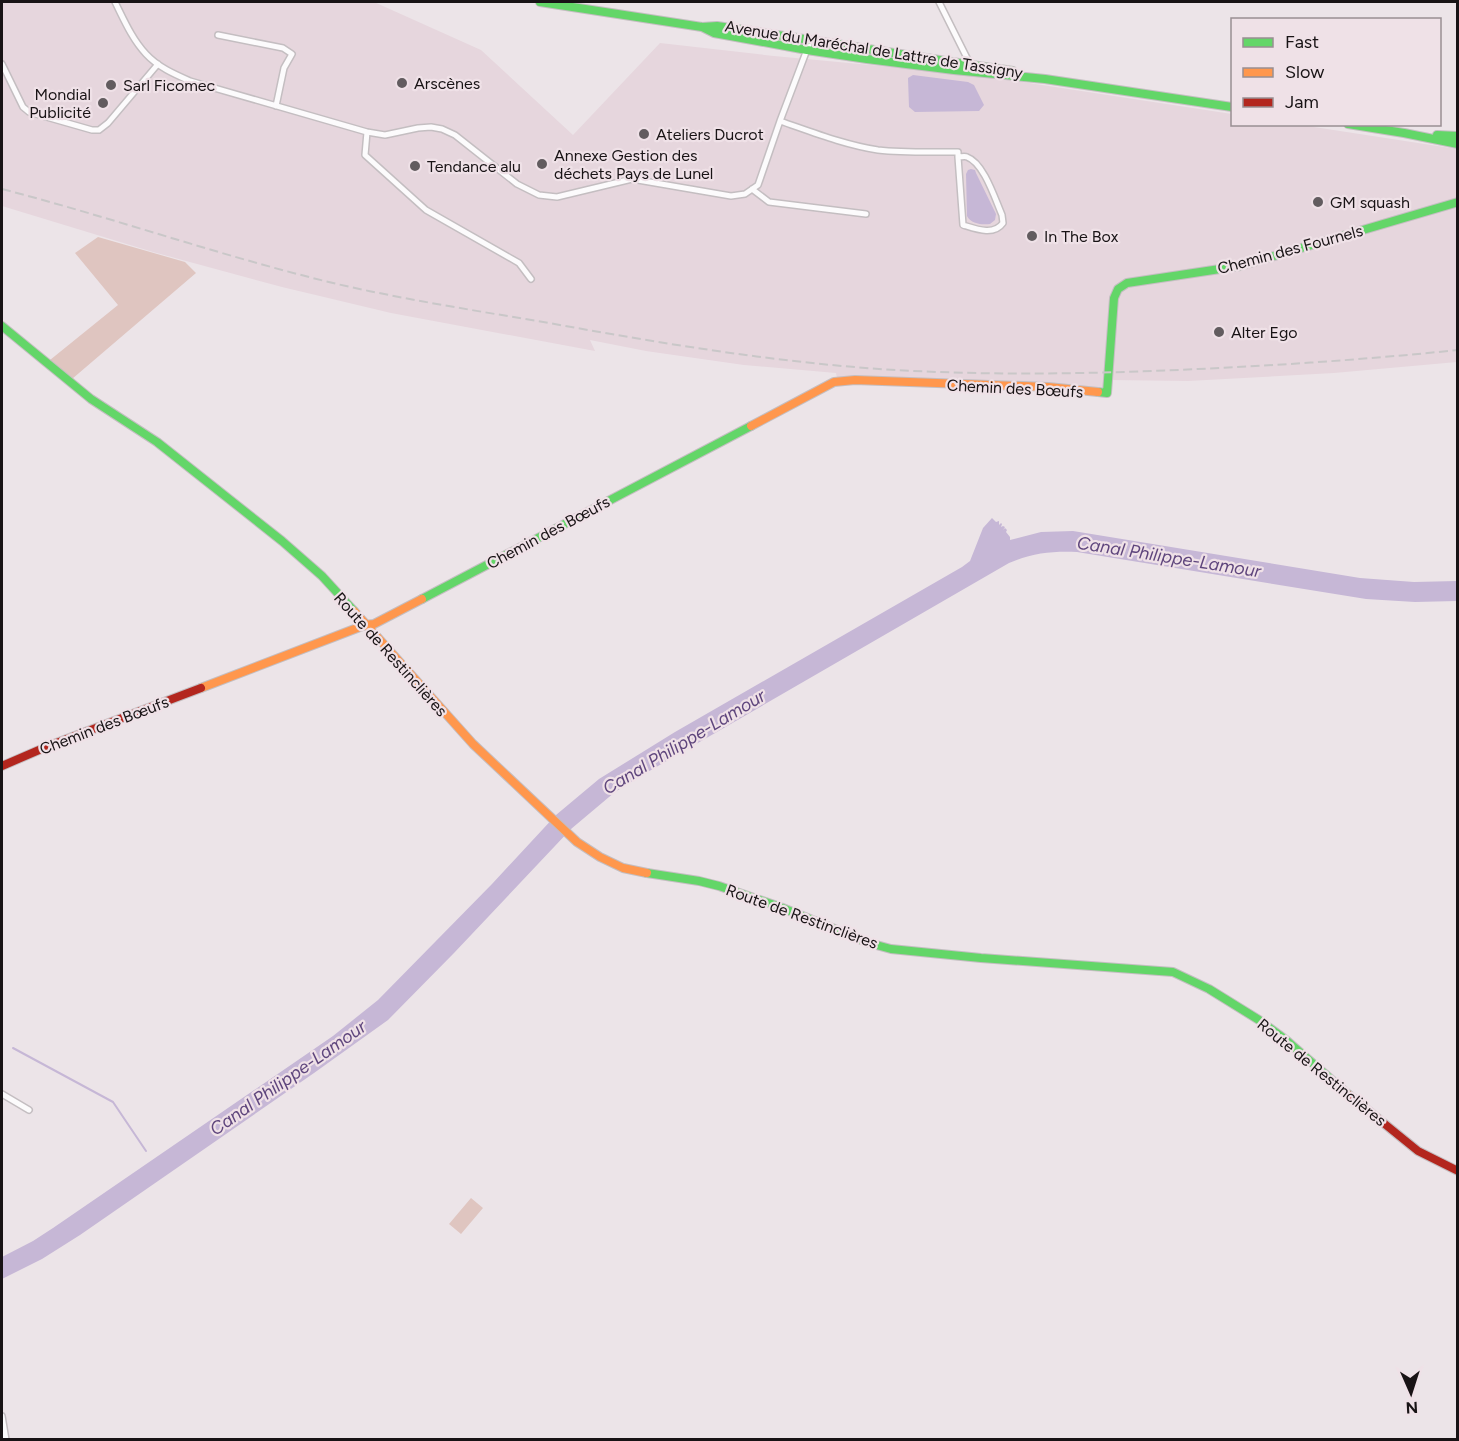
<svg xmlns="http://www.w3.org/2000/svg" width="1459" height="1441" font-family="Figtree,sans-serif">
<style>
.built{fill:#e6d6dd}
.green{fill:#dfc5c0}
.water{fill:#c6b7d6}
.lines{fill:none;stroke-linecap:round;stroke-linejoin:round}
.stream{stroke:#c6b7d6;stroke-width:2}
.street-casing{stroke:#c4bec1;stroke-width:8}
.fast-casing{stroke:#c4bec1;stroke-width:10}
.slow-casing{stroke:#c4bec1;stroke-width:10}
.jam-casing{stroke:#c4bec1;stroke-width:10}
.street{stroke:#fcfbfc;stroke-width:5}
.fast{stroke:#63d668;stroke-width:8}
.slow{stroke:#ff974d;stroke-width:8}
.jam{stroke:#b3261e;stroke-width:8}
.rail{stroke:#c9c7c8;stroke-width:2;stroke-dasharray:9 4.5;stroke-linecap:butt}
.poi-dot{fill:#625c5f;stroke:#efe1e7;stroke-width:2}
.labels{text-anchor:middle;stroke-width:4.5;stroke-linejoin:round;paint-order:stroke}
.street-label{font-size:16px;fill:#181315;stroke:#efe1e7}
.poi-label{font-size:16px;fill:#181315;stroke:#efe1e7;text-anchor:start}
.water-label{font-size:18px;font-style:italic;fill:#5f467d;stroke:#efe1e7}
</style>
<rect width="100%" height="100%" fill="#ece4e8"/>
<path class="built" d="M2,2h372l107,48 92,85 87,-92 114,13 203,19 255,39v10l69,1 156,24v213l-123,11 -146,8 -78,-1 -7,8 -10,1 -237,-13 -19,2 -1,-5 -92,-8 -98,-14 -56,-11 5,11 -204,-38 -109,-26 -129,-35 -151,-46z"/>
<path class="green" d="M98,237l87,25 11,11 -124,106 -22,-19 68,-55 -43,-52z
M471,1198l12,10 -22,26 -12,-10z"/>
<path class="water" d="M913,75l55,7 6,3 10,20 -5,6 -64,1 -6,-5 -1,-29z
M971,169l4,1 1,3 20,41 -1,6 -5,4c-8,1 -19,0 -23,-8l-1,-42 2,-4z
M992,518l4,4 3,-1v4l2,-2 1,1 -1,3 2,-1 2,1 -2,3 2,-2 2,2 -1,2 4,5v3l31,-8 32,-1 287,47 54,4 43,-1v20l-42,1 -49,-3 -289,-47c-25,-1 -45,1 -68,11l-370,214 -24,15 -44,37 -117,124 -66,67 -74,53 -234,162 -38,24 -40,20v-22l31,-16 20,-13 280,-192 45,-36 114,-116 64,-69 43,-36 76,-47 287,-165 8,-6 13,-33z"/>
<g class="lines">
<path class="stream" d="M13,1048l100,54 33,49"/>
<defs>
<path id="street" d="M115,2c9,18 17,37 31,52 12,13 28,20 44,27l177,51 18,3 33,-7 13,-1 11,2 13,6 62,49 22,11 18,2 75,-18 99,17 14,-2 13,-9 22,-64 31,-82
M939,2l28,56v6
M218,35l65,13 9,6 -8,14 -8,38
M2,64l21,43 6,5 63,18h7l9,-7 50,-59
M780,121c32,11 65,24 98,29 26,3 54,2 80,2v5l5,68c13,4 31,11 40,-2l-1,-8c-7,-16 -18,-52 -35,-58 -2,-1 -6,0 -9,0
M367,132l-2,23 61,55 93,53 12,16
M752,189l17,13 97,12
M2,1094l27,16
M2,1416l4,24"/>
<path id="fast" d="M540,2l162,25 15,-1c99,14 197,31 296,45
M702,27l12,6 93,17 60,9 87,11 91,9 187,28
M1348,124l56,9 54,11
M1437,135l21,1
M2,326l89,73 66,43 125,99 40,35 32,35
M1098,392l9,1 7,-95 4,-9 9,-6 113,-17 218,-64
M422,599l329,-173
M647,873l52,8 20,5 61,21 89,36 22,6 90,9 192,14 36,17 50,31 27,20 63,55"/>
<path id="slow" d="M751,426l83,-44 21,-2 193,7 50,5
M354,611l119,133 104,98 23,15 23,11 24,5
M201,688l164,-63 9,-1 48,-25"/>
<path id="jam" d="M2,766l44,-19 155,-59
M1349,1095l69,56 40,20"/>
</defs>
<use href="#street" class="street-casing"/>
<use href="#fast" class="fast-casing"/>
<use href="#slow" class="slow-casing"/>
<use href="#jam" class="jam-casing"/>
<use href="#street" class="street"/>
<use href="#fast" class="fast"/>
<use href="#slow" class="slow"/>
<use href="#jam" class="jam"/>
<path class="rail" d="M2,189c112,29 222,68 335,95 70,16 141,27 212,39 110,20 219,38 330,46 107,7 213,5 319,0 87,-4 173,-10 260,-19"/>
</g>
<g class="poi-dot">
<circle cx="402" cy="83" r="6"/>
<circle cx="111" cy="85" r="6"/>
<circle cx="103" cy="103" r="6"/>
<circle cx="644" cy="134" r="6"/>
<circle cx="542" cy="164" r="6"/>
<circle cx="415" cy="166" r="6"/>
<circle cx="1318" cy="202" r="6"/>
<circle cx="1032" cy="236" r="6"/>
<circle cx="1219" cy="332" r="6"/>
</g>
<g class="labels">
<g class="street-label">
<text transform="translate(874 49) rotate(9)" y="6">Avenue du Maréchal de Lattre de Tassigny</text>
<text transform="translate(1290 249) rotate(-15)" y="6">Chemin des Fournels</text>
<text transform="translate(1015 388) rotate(3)" y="6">Chemin des Bœufs</text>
<text transform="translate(548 532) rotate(-28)" y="6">Chemin des Bœufs</text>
<text transform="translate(391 654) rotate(48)" y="6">Route de Restinclières</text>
<text transform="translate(104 725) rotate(-21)" y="6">Chemin des Bœufs</text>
<text transform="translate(802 916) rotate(20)" y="6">Route de Restinclières</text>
<text transform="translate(1322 1072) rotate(39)" y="6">Route de Restinclières</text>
</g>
<g class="poi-label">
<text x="414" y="89">Arscènes</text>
<text x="123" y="91">Sarl Ficomec</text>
<text x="91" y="100" text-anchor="end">Mondial<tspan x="91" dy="18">Publicité</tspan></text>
<text x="656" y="140">Ateliers Ducrot</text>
<text x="554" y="161">Annexe Gestion des<tspan x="554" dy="18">déchets Pays de Lunel</tspan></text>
<text x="427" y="172">Tendance alu</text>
<text x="1330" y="208">GM squash</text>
<text x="1044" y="242">In The Box</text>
<text x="1231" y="338">Alter Ego</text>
</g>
<g class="water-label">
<text transform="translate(1169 557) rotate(9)" y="6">Canal Philippe-Lamour</text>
<text transform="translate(684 742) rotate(-31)" y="6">Canal Philippe-Lamour</text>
<text transform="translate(288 1078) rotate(-35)" y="6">Canal Philippe-Lamour</text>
</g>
</g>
<rect width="1459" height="1441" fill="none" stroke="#181315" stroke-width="6"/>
<rect x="1231" y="18" width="210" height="108" fill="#efe1e7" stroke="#998f93" stroke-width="1.5"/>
<rect x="1243" y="38" width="30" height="9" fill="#63d668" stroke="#998f93" stroke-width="1.5"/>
<text x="1285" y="48" font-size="18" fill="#181315">Fast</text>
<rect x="1243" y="68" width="30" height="9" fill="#ff974d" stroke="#998f93" stroke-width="1.5"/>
<text x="1285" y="78" font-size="18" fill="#181315">Slow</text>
<rect x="1243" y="98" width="30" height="9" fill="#b3261e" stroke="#998f93" stroke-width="1.5"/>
<text x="1285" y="108" font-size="18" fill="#181315">Jam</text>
<g transform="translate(1411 1393) rotate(177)" stroke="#efe1e7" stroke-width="4.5" paint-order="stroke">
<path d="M0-4.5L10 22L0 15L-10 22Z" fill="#181315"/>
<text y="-9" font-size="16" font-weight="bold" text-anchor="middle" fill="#181315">N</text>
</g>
</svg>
